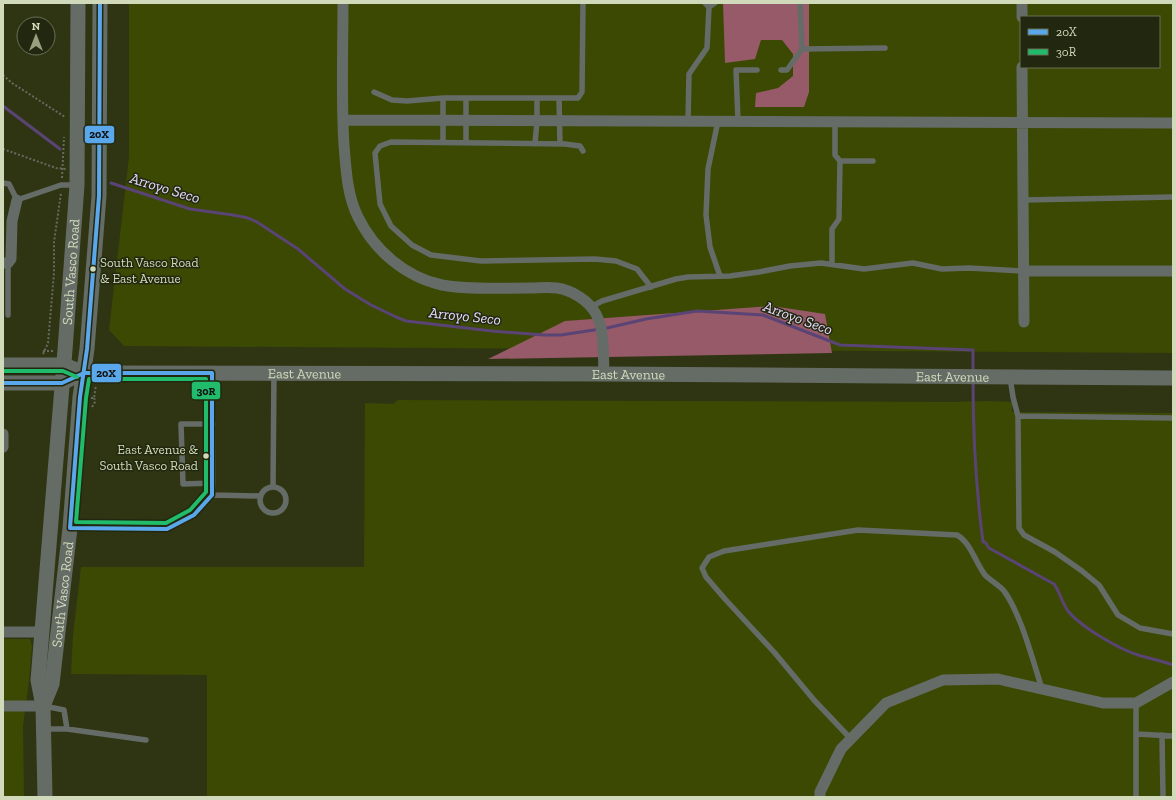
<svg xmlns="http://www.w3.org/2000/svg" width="1176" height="800" font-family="'Zilla Slab',serif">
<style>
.built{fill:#3b4903;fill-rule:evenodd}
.forest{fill:#965a68}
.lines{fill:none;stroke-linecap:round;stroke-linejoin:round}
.stream{stroke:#5a4475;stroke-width:3}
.path{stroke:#656b5f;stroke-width:2;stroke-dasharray:2 2;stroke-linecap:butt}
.lane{stroke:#656c67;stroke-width:5.5}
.street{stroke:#656c67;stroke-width:11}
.secondary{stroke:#656c65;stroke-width:15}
.bus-1-casing{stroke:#22280f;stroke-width:7}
.bus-2-casing{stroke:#22280f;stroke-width:7}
.bus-1{stroke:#5aa8eb;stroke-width:4}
.bus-2{stroke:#20bc6c;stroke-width:4}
.bus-dot{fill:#d0dabb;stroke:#22280f;stroke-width:1.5}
.labels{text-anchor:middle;stroke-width:3;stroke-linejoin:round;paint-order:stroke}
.bus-label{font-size:13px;fill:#d0dabb;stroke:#22280f;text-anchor:start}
.street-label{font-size:14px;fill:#d0dabb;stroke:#22280f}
.water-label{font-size:15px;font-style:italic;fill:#e8dbff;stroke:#22280f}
.line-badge{stroke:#22280f;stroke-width:1.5}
.pale-badge-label{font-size:11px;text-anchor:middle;font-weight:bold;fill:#111}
</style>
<rect width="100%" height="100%" fill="#2f3513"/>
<path class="built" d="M129,3h1044v350l-1049,-7 -15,-16 20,-173zM1021,17h138v50h-138z
M398,400l555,2 35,-1 24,1v10l161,1v384h-966v-122l-136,-1 2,-39 8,-68h283l1,-164 28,1z
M3,639h27l2,7 -3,35 -6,45 1,71h-21z"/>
<path class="forest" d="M723,3h86v89l-5,15h-49l1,-14 22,-5 15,-12v-22l-11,-14h-21l-6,19 -30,4z
M772,306l53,8 7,39 -344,6 77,-38z"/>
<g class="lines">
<path class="stream" d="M3,106l57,43
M111,183l79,26 43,6 15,3 9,4 41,27 47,40 26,16 25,12 10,4 86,10 52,4h17l46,-7 39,-9 51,-8 66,4 77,30 133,5v22
M973,380c0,54 3,109 10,162h2l4,6 65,36c6,8 8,19 14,27 13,16 52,39 73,45 11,3 21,5 32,9"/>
<path class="path" d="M3,75l9,8 53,34
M3,149l53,19 10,1
M62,178l2,-41
M43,351h10
M43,354l5,-11 6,-70v-31l7,-49
M91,398h3l2,-13
M92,407l3,-5 -1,-5"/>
<path class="lane" d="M800,3l2,46
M709,7l6,-4
M781,70h6l15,-21 83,-1
M374,92l18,8 15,1 36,-3h135l4,-6 1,-89
M443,98v44
M466,98v45
M559,98l1,46
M688,121l1,-47 18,-26 2,-41 -4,-4
M718,121l-10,48 -2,46 4,32 10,29
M738,121l-2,-51h21
M535,144l2,-23v-23
M583,151l-3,-5 -15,-2 -174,-2 -11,4 -5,7 5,51 11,22 21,19 19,10 50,6 114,-2 21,2 21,8 14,18
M840,161h33
M3,183l6,1 8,16 44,-15h15
M1023,200l150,-3
M8,263v52
M832,264v-35l7,-10 1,-58 -5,-6v-33
M591,307l11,-6 74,-22 12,-2 42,-1 29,-4 31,-6 31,-3 43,6 49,-6 29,6 27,-1 54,3
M1010,377l3,20 5,19 1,112 5,7 31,17 27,19 17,14 19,30 22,13 33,6
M1018,416l155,2
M213,424h-32l2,60 30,-1
M273,487l1,-114
M260 500a13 13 0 1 1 26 0a13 13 0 1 1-26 0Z
M212,495l49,1
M70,528l97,1 27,-14 18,-20 1,-12 -1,-109
M1136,703v94
M44,706l20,4 3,19
M44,729h23l79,11
M1136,734l37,2
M1162,735l1,62
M851,739l-37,-39 -40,-48 -49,-53 -19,-22 -4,-9 7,-11 15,-6 134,-21 99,5c14,8 18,27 28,40 6,6 14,10 19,16 17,23 29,70 38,98"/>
<path class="street" d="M343,3c0,47 -2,95 1,142 2,24 3,50 14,72 16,33 47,60 84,68 28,5 59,3 88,3 8,0 18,-1 27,0 15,2 32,13 39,26 9,17 7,41 8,60
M1022,17v-14
M1022,67l2,255
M343,120l830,3
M3,263h5l3,-4 1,-38 5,-21
M1023,271h150
M3,434v13
M3,632h39
M3,706h40
M820,797v-5l21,-43 45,-46 57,-23 55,-1 105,24h33l37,-21"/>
<g class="secondary">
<path id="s1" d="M3,365h61l20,8h13l507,1 569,4"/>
<path d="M3,383h59l8,-4"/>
<path id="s2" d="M43,706l9,-22 18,-156 10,-131 7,-48 12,-153 1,-193"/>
<path id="s3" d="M45,797l-2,-91 -5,-26 27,-330 12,-165 1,-182"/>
</g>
<defs>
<path id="bus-1" d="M3,383h59l22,-10h128
M70,528l10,-131 7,-48 12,-153 1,-193
M70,528l97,1 27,-14 18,-20v-122"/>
<path id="bus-2" d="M3,371h60l14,6
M89,379h117v113l-16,18 -24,13 -90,-1 10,-124z"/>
</defs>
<use href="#bus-1" class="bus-1-casing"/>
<use href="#bus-2" class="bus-2-casing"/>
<use href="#bus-1" class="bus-1"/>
<use href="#bus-2" class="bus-2"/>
</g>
<g class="bus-dot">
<circle cx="93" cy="269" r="3.5"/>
<circle cx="206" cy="456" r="3.5"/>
</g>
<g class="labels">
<g class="bus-label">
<text x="100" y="267">South Vasco Road<tspan x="100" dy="16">&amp; East Avenue</tspan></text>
<text x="198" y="454" text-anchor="end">East Avenue &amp;<tspan x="198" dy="16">South Vasco Road</tspan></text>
</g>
<g class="street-label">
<text dy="5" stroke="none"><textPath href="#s3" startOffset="527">South Vasco Road</textPath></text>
<text dy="5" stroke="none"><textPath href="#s1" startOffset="303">East Avenue</textPath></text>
<text dy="5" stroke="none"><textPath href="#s1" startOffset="627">East Avenue</textPath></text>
<text dy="5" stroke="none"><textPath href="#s1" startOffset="951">East Avenue</textPath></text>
<text dy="5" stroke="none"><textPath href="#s2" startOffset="114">South Vasco Road</textPath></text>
</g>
<g class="water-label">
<text transform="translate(165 188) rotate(17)" y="5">Arroyo Seco</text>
<text transform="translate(465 316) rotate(6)" y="5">Arroyo Seco</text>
<text transform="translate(798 318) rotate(20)" y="5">Arroyo Seco</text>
</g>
</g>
<g class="line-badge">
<rect x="84" y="125" width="31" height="19" rx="4" fill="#5aa8eb"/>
<rect x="91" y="363" width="31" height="20" rx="4" fill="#5aa8eb"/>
<rect x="191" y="381" width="30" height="19" rx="4" fill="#20bc6c"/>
</g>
<g class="pale-badge-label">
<text x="99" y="138">20X</text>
<text x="106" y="377">20X</text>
<text x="206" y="395">30R</text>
</g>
<rect width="1176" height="800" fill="none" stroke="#d0dabb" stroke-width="8"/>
<rect x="1020" y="16" width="140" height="52" fill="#22280f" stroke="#686f54"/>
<rect x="1028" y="29" width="20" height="6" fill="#5aa8eb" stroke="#686f54"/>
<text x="1056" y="36" font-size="12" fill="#d0dabb">20X</text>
<rect x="1028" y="49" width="20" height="6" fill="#20bc6c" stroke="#686f54"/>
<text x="1056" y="56" font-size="12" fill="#d0dabb">30R</text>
<g transform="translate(36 36)"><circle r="19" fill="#22280f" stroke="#686f54"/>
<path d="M0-3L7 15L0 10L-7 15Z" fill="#98a080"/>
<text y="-6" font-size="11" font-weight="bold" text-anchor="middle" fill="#d0dabb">N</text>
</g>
</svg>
